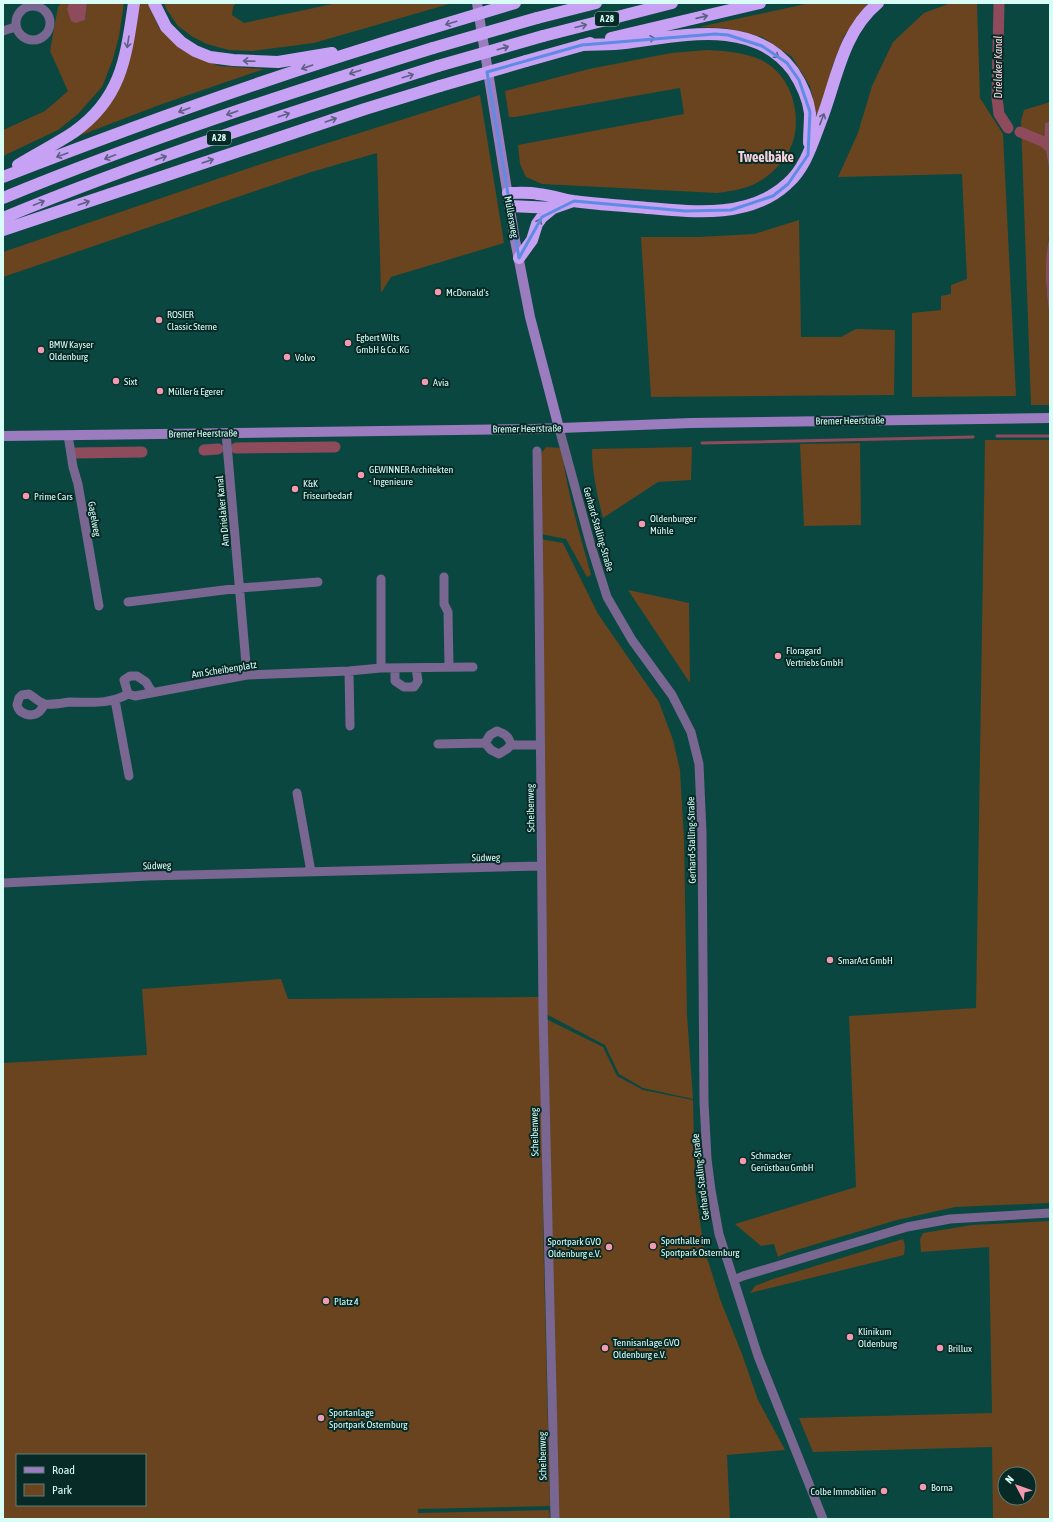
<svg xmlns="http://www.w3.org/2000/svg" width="1053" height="1522" font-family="'Asap Condensed',sans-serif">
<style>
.green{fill:#69441e;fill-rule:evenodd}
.water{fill:#8e4b5c}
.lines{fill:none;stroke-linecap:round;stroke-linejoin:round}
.stream{stroke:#8e4b5c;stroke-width:3}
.canal{stroke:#8e4b5c;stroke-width:11}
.street{stroke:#796691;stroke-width:9}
.secondary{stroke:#9b7cbf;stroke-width:10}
.highway{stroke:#c7a1f4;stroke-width:12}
.highway-bridge{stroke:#c7a1f4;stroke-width:12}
.oneway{stroke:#5e6083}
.marked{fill:none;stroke:#5e8be3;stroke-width:3;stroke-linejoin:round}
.poi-dot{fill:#f29aaf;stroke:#082a26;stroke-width:1.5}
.labels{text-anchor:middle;stroke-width:4;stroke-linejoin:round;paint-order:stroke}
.shield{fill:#082a26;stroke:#9abeb8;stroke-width:1}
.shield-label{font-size:9px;font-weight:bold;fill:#d8fdf7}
.street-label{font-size:10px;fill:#d8fdf7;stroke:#082a26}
.poi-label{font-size:10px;fill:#d8fdf7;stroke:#082a26;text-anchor:start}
.water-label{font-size:11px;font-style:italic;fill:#fdd3db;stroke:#082a26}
.district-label{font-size:14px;font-weight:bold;fill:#f5d2d9;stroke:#082a26}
</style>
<rect width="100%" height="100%" fill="#0a4741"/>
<path class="green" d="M61,3h8l-2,6 18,11 2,-17h37l-5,33 -6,23 -11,28 -24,27 -20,16 -55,26v-26l42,-19 23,-20 -18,-40 8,-44z
M139,3h9l11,25 22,21 38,17 45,3 -102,35 -86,33 22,-20z
M164,3h72l-3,4 -1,8 12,8 93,-20 112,1 -135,39 -61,8 -24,-1 -22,-6 -14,-7 -15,-11 -11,-16z
M810,3h58l-24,33 -12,31 -14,55 -8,-36 -18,-29 -30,-20 -38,-9 -25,-1z
M951,3h26l3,95 23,36 13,262 -104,1v-84l29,-3v-14l10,-2v-9l16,-6 -5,-105 -124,3 20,-44 14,-47 21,-44 31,-29z
M707,50c18,1 36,2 54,10 28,13 40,49 33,78 -4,16 -16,30 -28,39 -14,11 -33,14 -49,16l-175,-9 -16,-7 -6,-13 -2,-19 166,-31 -4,-26 -165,29h-6l-4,-26 84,-22 82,-16z
M480,95l24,148 -113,34 -10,16 -4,-140 -69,20 -305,104v-25l258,-88z
M1050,102v19l-5,2 -1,19 6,31v60l-2,8 -2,48 4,27v89h-19l-10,-284 3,-11z
M799,220l2,117h40l15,-8 39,1 -1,65 -243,2 -10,-160h58l55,-3z
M985,440h65v763l-95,4 -58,13 -111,33 -8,4 -4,-13 -13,2 -26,-22 121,-37 -7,-171 127,-8z
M860,443l1,82 -57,1 -4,-82z
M546,447l16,1c4,43 18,86 29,127l-4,2 -21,-38 -25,-5 -1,-79z
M692,447l-1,33 -33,2 -55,36c-6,-23 -11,-46 -11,-69z
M541,539l22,4 35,71 61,88 14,38 7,30 4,69 3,176 6,84 -50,-11 -24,-14 -14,-29 -59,-31z
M628,590l61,13 1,80z
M281,979l7,20 252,-2 3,212v18l7,279 -132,3v4l131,-3 1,9h-547v-456l144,-8 -5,-66zM17,1455h128v50h-128z
M546,1019l57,28 14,29 26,14 50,10 2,89 9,59 16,51 22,55 16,46 27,50 -58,5 3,64h-172z
M1050,1221v298h-57l-1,-72 -179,5 -14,-34 193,-5 -3,-166 -68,5 -1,-13 3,-6 49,-8zM1005,1474h24v24h-24z
M903,1239l2,7 -1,9 -154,38 5,-7 18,-7z"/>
<path class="water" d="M69,3h18l-2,17 -9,3 -5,-2 -4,-12z
M1050,121v52l-6,-31 1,-19z
M1050,233v83c-5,-26 -6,-56 0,-83z"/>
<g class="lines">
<path class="stream" d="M997,436h53
M702,443l271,-6"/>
<path class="canal" d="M999,3l-2,95 2,16 9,14
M1020,132l24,10 6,5
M236,448l99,-1
M204,450l14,-1
M75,453l67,-1"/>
<path class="street" d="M16 23a17 17 0 1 1 34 0a17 17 0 1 1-34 0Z
M3,31l12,-4
M559,428l32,118 16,51 25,43 40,55 19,37 8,32 3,69 2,269 3,57 4,31 8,44 39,122 65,163
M226,433l21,242
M68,435l5,32 5,17 21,122
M537,451l2,140 4,422 12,506
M444,577v27l4,8 1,55
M381,579v89
M128,602l112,-14 78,-6
M395,669v12l9,6h10l4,-6 -2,-13
M349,671l1,55
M152,692l-6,-10 -9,-6h-7l-6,4 4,14 7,2 112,-21 102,-4 32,-3 92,-1
M115,700l14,76
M45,704c-2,3 -4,6 -6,8 -8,6 -20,2 -22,-7l2,-7 3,-3 7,-1c5,3 9,8 16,10 7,1 17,-1 25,-2 21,0 38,3 58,-8
M438,744l47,-1
M511,745l-4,4 -8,5 -8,-4 -6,-7 5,-8 7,-4c8,3 12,5 14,14h29
M297,793l14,79
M3,883l145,-7 393,-10
M734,1280l9,-4 164,-49 43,-8 100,-6"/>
<path class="secondary" d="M477,3l38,237 15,77 29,111
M3,436l531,-7 157,-6 359,-5"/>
<path class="highway" d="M154,3l12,24 15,15 14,9 15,6 23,3 45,2 54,-9
M537,18l59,-15
M543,36l129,-33
M611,38l149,-35
M582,45c14,-1 29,0 43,-2 56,-7 128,-26 168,28 8,12 15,27 17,42 0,10 -1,20 -1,30
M526,61l64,-18
M18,165c18,-11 38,-21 56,-33 48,-34 52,-75 60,-129
M3,177c141,-55 284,-106 429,-149
M508,193c10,0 20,-1 30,1 12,1 24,5 35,7 21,3 43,4 64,6 49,4 110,14 150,-23 19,-16 26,-43 35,-66 15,-40 21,-86 56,-115
M3,198c140,-58 285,-105 430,-150
M510,206l43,2
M3,218c142,-59 289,-106 435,-152
M3,230l362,-121 75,-23
M519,258l13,-18 5,-16 5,-7 11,-9 20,-7"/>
<path class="highway-bridge" d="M432,28l83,-25
M433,48l104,-30
M438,66l105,-30
M440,86l86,-25"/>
</g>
<defs><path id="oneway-shaft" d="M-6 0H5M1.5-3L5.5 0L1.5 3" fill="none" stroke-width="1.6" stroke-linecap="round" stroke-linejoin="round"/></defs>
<g class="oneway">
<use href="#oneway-shaft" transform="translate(702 17) rotate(-13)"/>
<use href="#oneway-shaft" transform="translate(451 23) rotate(163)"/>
<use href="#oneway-shaft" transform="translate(581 26) rotate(-14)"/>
<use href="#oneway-shaft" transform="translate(649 39) rotate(-9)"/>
<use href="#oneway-shaft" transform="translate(128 42) rotate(99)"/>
<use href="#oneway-shaft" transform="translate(503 48) rotate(-16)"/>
<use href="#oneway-shaft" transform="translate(774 54) rotate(36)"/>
<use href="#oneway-shaft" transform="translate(249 61) rotate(-178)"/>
<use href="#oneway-shaft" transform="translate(307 67) rotate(161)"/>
<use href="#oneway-shaft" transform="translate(355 72) rotate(162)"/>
<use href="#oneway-shaft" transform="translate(408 76) rotate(-17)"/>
<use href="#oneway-shaft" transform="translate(184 110) rotate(160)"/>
<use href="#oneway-shaft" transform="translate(232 113) rotate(161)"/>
<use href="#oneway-shaft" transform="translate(284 115) rotate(-18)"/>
<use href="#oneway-shaft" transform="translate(822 119) rotate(-69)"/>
<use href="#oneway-shaft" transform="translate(331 120) rotate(-19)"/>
<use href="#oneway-shaft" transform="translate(62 155) rotate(160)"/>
<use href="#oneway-shaft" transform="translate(110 157) rotate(159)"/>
<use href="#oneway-shaft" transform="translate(161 158) rotate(-19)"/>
<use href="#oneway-shaft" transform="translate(208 161) rotate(-19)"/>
<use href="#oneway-shaft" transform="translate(39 203) rotate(-22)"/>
<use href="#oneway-shaft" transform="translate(84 203) rotate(-19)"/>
<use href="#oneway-shaft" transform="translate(538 224) rotate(-63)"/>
</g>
<path class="marked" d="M715,34l13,1 34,11 25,17 12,17 11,32 -2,43 -20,29 -15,12 -42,14 -46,1 -111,-10 -32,16 -23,41 -32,-186 95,-27z"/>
<g class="poi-dot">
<circle cx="438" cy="292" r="4"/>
<circle cx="159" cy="320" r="4"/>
<circle cx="348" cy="343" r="4"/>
<circle cx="41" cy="350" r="4"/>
<circle cx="287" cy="357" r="4"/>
<circle cx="116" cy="381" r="4"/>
<circle cx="425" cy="382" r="4"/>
<circle cx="160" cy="391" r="4"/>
<circle cx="361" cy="475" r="4"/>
<circle cx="295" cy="489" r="4"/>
<circle cx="26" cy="496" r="4"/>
<circle cx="642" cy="524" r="4"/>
<circle cx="778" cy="656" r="4"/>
<circle cx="830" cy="960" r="4"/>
<circle cx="743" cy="1161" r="4"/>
<circle cx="653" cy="1246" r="4"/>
<circle cx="609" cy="1247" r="4"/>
<circle cx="326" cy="1301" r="4"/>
<circle cx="850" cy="1337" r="4"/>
<circle cx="605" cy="1348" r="4"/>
<circle cx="940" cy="1348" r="4"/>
<circle cx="321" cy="1418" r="4"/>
<circle cx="923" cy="1487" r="4"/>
<circle cx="884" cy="1491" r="4"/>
</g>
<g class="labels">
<g class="shield">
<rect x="595" y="12" width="24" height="14" rx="3"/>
<rect x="207" y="131" width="24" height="14" rx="3"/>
</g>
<g class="shield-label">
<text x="607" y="22">A 28</text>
<text x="219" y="141">A 28</text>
</g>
<g class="street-label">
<text transform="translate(512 217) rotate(80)" y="4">Müllersweg</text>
<text transform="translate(850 420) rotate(-1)" y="4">Bremer Heerstraße</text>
<text transform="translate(527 428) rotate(-1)" y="4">Bremer Heerstraße</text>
<text transform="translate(203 433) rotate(-1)" y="4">Bremer Heerstraße</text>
<text transform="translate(222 511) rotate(-95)" y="4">Am Drielaker Kanal</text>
<text transform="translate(95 519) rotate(80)" y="4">Gagelweg</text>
<text transform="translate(599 529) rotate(74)" y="4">Gerhard-Stalling-Straße</text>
<text transform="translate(224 669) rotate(-9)" y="4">Am Scheibenplatz</text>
<text transform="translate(530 808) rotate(-91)" y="4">Scheibenweg</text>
<text transform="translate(691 840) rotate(-91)" y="4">Gerhard-Stalling-Straße</text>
<text transform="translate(486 857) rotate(-1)" y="4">Südweg</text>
<text transform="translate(157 865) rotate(-2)" y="4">Südweg</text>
<text transform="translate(534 1132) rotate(-91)" y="4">Scheibenweg</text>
<text transform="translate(700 1177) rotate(-97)" y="4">Gerhard-Stalling-Straße</text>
<text transform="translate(542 1456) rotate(-91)" y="4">Scheibenweg</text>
</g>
<g class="poi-label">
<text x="446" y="296">McDonald's</text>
<text x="167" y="318">ROSIER<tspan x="167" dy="12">Classic Sterne</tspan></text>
<text x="356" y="341">Egbert Wilts<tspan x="356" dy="12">GmbH &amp; Co. KG</tspan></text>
<text x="49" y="348">BMW Kayser<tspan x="49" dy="12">Oldenburg</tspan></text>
<text x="295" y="361">Volvo</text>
<text x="124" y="385">Sixt</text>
<text x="433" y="386">Avia</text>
<text x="168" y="395">Müller &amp; Egerer</text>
<text x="369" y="473">GEWINNER Architekten<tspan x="369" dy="12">• Ingenieure</tspan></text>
<text x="303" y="487">K&amp;K<tspan x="303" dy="12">Friseurbedarf</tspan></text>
<text x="34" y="500">Prime Cars</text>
<text x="650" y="522">Oldenburger<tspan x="650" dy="12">Mühle</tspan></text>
<text x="786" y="654">Floragard<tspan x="786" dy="12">Vertriebs GmbH</tspan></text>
<text x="838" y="964">SmarAct GmbH</text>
<text x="751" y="1159">Schmacker<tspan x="751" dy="12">Gerüstbau GmbH</tspan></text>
<text x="661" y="1244">Sporthalle im<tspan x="661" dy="12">Sportpark Osternburg</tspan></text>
<text x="601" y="1245" text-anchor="end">Sportpark GVO<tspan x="601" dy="12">Oldenburg e.V.</tspan></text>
<text x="334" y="1305">Platz 4</text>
<text x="858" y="1335">Klinikum<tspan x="858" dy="12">Oldenburg</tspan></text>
<text x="613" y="1346">Tennisanlage GVO<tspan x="613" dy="12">Oldenburg e.V.</tspan></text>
<text x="948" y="1352">Brillux</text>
<text x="329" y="1416">Sportanlage<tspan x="329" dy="12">Sportpark Osternburg</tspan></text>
<text x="931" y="1491">Borna</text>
<text x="876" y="1495" text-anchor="end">Colbe Immobilien</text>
</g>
<g class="water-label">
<text transform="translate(998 67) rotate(-90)" y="4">Drielaker Kanal</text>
</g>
<g class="district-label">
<text x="766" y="162">Tweelbäke</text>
</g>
</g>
<rect width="1053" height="1522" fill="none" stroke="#d8fdf7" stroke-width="8"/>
<rect x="16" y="1454" width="130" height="52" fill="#082a26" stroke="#5b7e7a"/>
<rect x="24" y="1467" width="20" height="6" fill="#9b7cbf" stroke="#5b7e7a"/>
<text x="52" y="1474" font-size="12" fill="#d8fdf7">Road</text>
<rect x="24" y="1484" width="20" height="12" fill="#69441e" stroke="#5b7e7a"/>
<text x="52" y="1494" font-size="12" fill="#d8fdf7">Park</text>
<g transform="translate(1017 1486) rotate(311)"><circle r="19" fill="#082a26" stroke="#5b7e7a"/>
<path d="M0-3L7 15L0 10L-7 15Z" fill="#f29aaf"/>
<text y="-6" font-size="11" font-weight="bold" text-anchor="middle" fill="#d8fdf7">N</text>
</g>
</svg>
